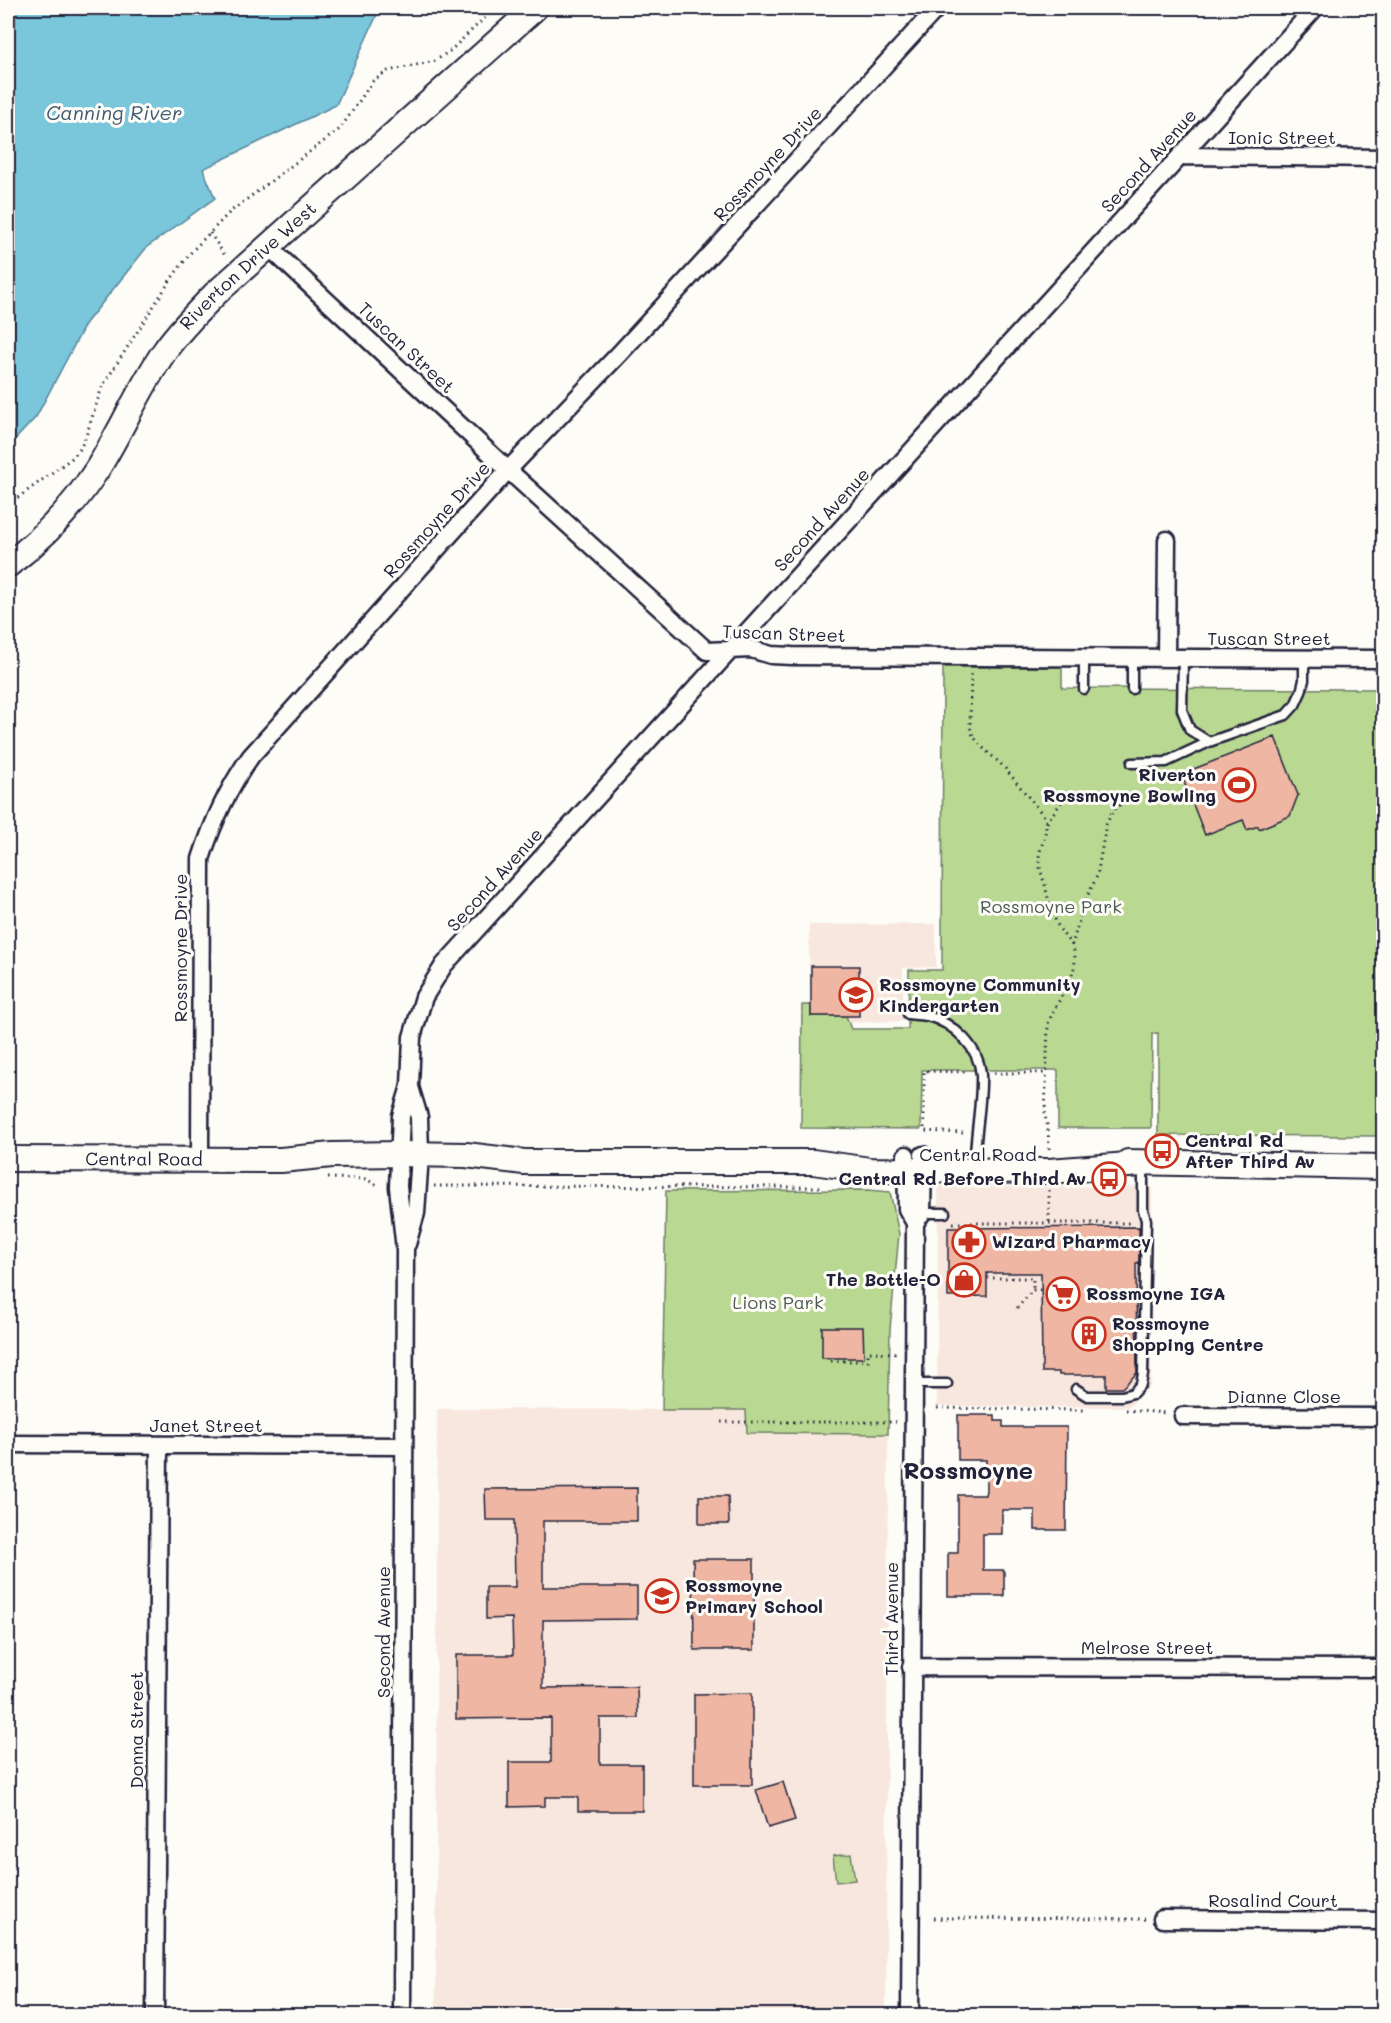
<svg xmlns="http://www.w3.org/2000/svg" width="1391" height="2023" font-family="Mali,sans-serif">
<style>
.built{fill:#f8e7de}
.green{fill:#b9d992;stroke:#6e7e66;stroke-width:1.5}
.water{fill:#7ac6da;stroke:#57849a;stroke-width:1.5}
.building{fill:#eeb6a3;stroke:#22223b;stroke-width:1.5}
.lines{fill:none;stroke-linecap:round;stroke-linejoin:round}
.lane-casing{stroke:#22223b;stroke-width:13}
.street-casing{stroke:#22223b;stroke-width:21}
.secondary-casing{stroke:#22223b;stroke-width:28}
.path{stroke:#22223b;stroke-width:3;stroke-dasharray:1.5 4.5;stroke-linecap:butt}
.lane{stroke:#fdfcf7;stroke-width:8}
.street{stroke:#fdfcf7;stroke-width:16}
.secondary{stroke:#fdfcf7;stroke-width:24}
.labels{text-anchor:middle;stroke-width:6;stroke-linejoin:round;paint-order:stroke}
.street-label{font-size:18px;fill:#22223b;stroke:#fdfcf7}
.poi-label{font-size:18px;font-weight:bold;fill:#22223b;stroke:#fdfcf7;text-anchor:start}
.park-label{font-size:18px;fill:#4f5955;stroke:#fdfcf7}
.water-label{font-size:20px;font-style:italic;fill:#415b73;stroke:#fdfcf7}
.district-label{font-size:24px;font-weight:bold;fill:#22223b;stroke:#fdfcf7}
</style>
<rect width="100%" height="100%" fill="#fdfcf7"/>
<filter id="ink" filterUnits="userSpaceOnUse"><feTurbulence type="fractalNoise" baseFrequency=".0167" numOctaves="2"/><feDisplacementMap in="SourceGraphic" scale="12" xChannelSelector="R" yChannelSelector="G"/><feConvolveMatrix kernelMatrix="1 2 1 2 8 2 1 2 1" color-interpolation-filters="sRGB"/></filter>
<g filter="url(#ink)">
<path class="built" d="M936,924v43l-33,1v53l-93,3 -1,-99z
M938,1186l214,1 -1,198 -22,22 -192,-1z
M437,1409l309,1 1,23 141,1 -2,581 -450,1z"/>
<path class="green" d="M943,667h119v21l321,1v447l-225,-1v-102l-6,1 -1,94h-93v-58h-136l-1,59 -120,-1 1,-123h9v11h35l5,13h57l1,-59h33z
M868,1190l22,2 9,42 -9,95 -2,105 -141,-1 -1,-23h-84l4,-219z
M851,1854l4,26 -19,2 -3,-26z"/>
<path class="water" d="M8,8h372l-44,97 -133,64 12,29 -68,49 -61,76 -50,94 -28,30z"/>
<path class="building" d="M1275,737l23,58 -8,21 -31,13 -1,-3 -11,4 -4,-10 -38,15 -24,-61z
M811,966h48v50h-48z
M1139,1227v36h-3l1,110 -15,15h-16v-13h-47v-3h-17l-1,-99h-54v23l-39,1v-69z
M822,1327h41l1,31h-42z
M958,1415h37v6h8v6h64l-1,103h-31v-20h-33v24h-19v36h21v26h-56v-43h10v-58h27l1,-5v-30h-28z
M637,1488v33h-94v66h94v32l-94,1v68l94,-1 1,31h-38v46h42v47h-64v-14h-33v9l-36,1v-45h42v-44l-95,1v-64h57l-1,-37 -26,1v-32h29l-1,-67h-28l-1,-31z
M699,1496h29l1,28h-30z
M693,1559h61v91h-60z
M752,1693v92h-58v-91z
M783,1782l12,38 -27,8 -12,-38z"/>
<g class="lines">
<defs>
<path id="lane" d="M1084,657v32
M1183,658l-1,52 8,20 19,12 77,-27 9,-10 6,-13 3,-12v-21
M1132,689v-32
M1132,763l34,-1 43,-20
M908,1014c6,1 13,1 19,2 27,7 52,31 54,59 1,25 -5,55 -6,80
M922,1213h23
M915,1384h32
M1076,1389l11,7h35l11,-3 8,-9 2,-10 3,-154 -3,-10v-43"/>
<path id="street" d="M1180,156l204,2
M269,247l239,223 199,181 44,-2 20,6 21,1 592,3
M1166,658l1,-118
M906,1155l1,54 8,14 -5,793
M200,1160l1,-301c12,-38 27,-71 50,-103l257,-286 112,-117 317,-345
M915,1223l7,-10 1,-58
M407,1244l9,-31 4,-58 -1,-38 -9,-30
M1183,1416l201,1
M8,1444l396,2
M911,1667l473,1
M1162,1919l222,2
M155,2016l4,-571
M402,2016l3,-767 -7,-62 3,-71 9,-30 2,-49 12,-40 20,-32 871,-957"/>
<g id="secondary">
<path id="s1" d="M8,565c36,-27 65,-58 90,-97 23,-37 41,-79 66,-116 14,-21 33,-39 51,-58l320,-286"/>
<path id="s2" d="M8,1159l273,1 51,-5 68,-1 66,1 58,7h289l57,8 179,1 93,-7"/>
<path d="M1128,1162l256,5"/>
</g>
</defs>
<use href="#lane" class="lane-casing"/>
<use href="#street" class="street-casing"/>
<use href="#secondary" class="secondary-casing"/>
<path class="path" d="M210,233l16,24
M8,505l64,-47 8,-9 6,-13 16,-49 69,-108 21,-28 38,-39 110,-83 33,-48 15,-10 47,-10 16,-11 44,-42
M971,674l-1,53 3,9 7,9 24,22 40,49c6,13 -3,27 -5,41 0,10 3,19 6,28 5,23 10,42 27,60
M1047,823c5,-11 16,-18 17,-30h20
M994,1073h53
M963,1133l-39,-2v-60l43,1
M1049,1149l-1,-20 -3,-13 3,-92c8,-25 36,-52 24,-79l13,-44 12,-25 9,-51 7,-15 18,-14
M328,1178l37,1 15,7
M434,1186l390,1
M1049,1190v33
M953,1223h180
M987,1278h46v12
M1017,1308l16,-18h16
M828,1358v3h40v-9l28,1
M937,1408l146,2
M1126,1410l41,3
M721,1422h175
M934,1918l211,1"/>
<use href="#lane" class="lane"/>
<use href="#street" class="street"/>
<use href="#secondary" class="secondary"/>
</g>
</g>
<defs>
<symbol id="stadium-ring" viewBox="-11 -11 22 22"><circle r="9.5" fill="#fdfcf7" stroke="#c8321e" stroke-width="1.5"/><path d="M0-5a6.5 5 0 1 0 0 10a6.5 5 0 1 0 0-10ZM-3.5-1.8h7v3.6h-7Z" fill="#c8321e"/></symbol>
<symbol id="school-ring" viewBox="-11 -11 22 22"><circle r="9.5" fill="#fdfcf7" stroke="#c8321e" stroke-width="1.5"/><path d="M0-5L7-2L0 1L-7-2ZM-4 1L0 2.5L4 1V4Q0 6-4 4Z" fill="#c8321e"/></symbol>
<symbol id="bus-ring" viewBox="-11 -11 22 22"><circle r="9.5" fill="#fdfcf7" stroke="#c8321e" stroke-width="1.5"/><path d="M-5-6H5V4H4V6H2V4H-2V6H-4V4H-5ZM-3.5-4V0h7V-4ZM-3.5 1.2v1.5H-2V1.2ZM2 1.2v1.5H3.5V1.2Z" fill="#c8321e"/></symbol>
<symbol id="pharmacy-ring" viewBox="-11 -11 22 22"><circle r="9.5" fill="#fdfcf7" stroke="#c8321e" stroke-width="1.5"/><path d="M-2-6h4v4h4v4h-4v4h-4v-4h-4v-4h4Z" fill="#c8321e"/></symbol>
<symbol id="shop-ring" viewBox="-11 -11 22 22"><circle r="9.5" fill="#fdfcf7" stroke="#c8321e" stroke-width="1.5"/><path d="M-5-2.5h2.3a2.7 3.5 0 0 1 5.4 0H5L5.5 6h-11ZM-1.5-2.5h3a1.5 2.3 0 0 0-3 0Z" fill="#c8321e"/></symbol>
<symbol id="supermarket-ring" viewBox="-11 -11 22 22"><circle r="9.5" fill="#fdfcf7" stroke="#c8321e" stroke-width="1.5"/><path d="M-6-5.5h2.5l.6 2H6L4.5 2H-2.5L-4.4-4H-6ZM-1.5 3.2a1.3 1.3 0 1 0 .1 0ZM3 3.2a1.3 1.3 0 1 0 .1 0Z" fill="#c8321e"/></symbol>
<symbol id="building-ring" viewBox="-11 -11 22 22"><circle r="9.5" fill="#fdfcf7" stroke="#c8321e" stroke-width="1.5"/><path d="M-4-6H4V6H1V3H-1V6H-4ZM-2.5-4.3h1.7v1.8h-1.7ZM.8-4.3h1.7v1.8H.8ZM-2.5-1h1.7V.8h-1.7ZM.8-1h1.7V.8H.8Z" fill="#c8321e"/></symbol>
</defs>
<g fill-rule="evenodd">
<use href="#stadium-ring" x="1220" y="766" width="38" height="38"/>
<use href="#school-ring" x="837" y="976" width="38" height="38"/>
<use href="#bus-ring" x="1143" y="1132" width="38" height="38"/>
<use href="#bus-ring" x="1090" y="1160" width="38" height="38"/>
<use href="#pharmacy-ring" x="950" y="1223" width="38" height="38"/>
<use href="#shop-ring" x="945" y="1261" width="38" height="38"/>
<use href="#supermarket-ring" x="1044" y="1275" width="38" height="38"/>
<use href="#building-ring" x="1070" y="1315" width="38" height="38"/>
<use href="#school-ring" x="643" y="1577" width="38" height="38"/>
</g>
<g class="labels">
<g class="street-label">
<text x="1282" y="144">Ionic Street</text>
<text transform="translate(1149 161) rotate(-48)" y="6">Second Avenue</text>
<text transform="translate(768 164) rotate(-47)" y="6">Rossmoyne Drive</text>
<text dy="6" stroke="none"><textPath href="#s1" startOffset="387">Riverton Drive West</textPath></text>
<text transform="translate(406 348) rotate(43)" y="6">Tuscan Street</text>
<text transform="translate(437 520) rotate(-48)" y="6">Rossmoyne Drive</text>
<text transform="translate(822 520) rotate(-48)" y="6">Second Avenue</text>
<text transform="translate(784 634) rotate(2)" y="6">Tuscan Street</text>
<text x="1269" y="645">Tuscan Street</text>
<text transform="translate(495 880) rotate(-48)" y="6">Second Avenue</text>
<text transform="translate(181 948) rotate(-90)" y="6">Rossmoyne Drive</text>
<text x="978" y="1161">Central Road</text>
<text dy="6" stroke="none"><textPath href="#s2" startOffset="136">Central Road</textPath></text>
<text x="1284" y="1403">Dianne Close</text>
<text x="206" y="1432">Janet Street</text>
<text transform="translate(892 1619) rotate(-90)" y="6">Third Avenue</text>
<text transform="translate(384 1632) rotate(-90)" y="6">Second Avenue</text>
<text x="1147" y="1654">Melrose Street</text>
<text transform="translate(137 1730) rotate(-90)" y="6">Donna Street</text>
<text x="1273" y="1907">Rosalind Court</text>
</g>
<g class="poi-label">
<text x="1216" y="781" text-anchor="end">Riverton<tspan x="1216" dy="21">Rossmoyne Bowling</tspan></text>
<text x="879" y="991">Rossmoyne Community<tspan x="879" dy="21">Kindergarten</tspan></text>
<text x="1185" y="1147">Central Rd<tspan x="1185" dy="21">After Third Av</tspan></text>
<text x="1086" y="1185" text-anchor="end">Central Rd Before Third Av</text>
<text x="992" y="1248">Wizard Pharmacy</text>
<text x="941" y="1286" text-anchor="end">The Bottle-O</text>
<text x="1086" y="1300">Rossmoyne IGA</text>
<text x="1112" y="1330">Rossmoyne<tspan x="1112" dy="21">Shopping Centre</tspan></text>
<text x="685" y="1592">Rossmoyne<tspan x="685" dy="21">Primary School</tspan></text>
</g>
<g class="park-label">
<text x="1051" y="913">Rossmoyne Park</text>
<text x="778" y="1309">Lions Park</text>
</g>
<g class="water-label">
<text x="114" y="120">Canning River</text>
</g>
<g class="district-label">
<text x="968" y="1479">Rossmoyne</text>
</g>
</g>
<rect width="1391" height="2023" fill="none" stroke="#fdfcf7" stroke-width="30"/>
<rect x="15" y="15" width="1361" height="1993" fill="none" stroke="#22223b" stroke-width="2" filter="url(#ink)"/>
</svg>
